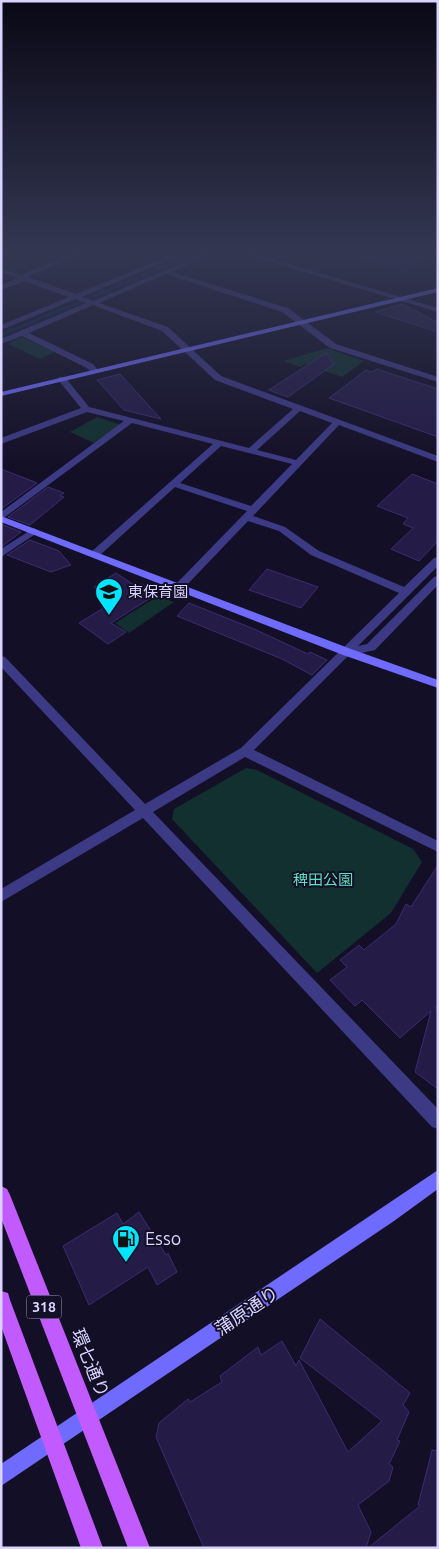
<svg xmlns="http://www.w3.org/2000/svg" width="439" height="1549" font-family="Ubuntu,'Noto Sans JP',sans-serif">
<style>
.green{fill:#12302f}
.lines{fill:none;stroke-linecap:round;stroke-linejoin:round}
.stream{stroke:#0c2248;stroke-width:4}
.building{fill:#241b47;stroke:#3b2d73}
.street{fill:#3d3a85;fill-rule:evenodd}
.secondary{fill:#6f6bff;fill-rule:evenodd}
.primary{fill:#c25bff;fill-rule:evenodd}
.labels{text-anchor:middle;stroke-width:4;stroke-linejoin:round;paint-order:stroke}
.shield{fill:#130f26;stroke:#9e99be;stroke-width:1}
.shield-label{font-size:14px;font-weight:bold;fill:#d9d4ff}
.poi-label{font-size:15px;fill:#d9d4ff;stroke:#130f26;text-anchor:start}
.park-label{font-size:15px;fill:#5fe0c0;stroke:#130f26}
.near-poi-label{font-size:18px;fill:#d9d4ff;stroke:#130f26;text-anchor:start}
.near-street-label{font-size:18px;fill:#d9d4ff;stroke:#130f26}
</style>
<rect width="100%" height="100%" fill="#130f26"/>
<path class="green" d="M20,338h4l31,14 -15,7 -32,-15z
M327,348l37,13 -22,16 -37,-13 -5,3 -17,-6z
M97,417l24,8 -27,18 -24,-11z
M158,596l16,6 -45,31 -14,-10z
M246,768l11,2 156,79 9,13 -31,51 -74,60 -145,-154 2,-10z"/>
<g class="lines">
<path class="stream" d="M1,335l201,-84"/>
</g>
<path class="building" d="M351,251h84l-31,20 -54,-15z
M403,304l35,19v9l-63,-20z
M326,353l8,11 -46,33 -19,-7z
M377,369l61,20v48l-109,-39 37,-28 5,2z
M120,374l41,45 -37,-9 -27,-30z
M1,469l36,14 -36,26z
M412,474l26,10v57l-19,20 -28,-12 22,-21 -10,-4 5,-6 -31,-12z
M48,487l16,6 -4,3 4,1 -34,28 -22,-8z
M1,524l20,8 -20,15z
M30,540l29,11 12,14 -20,7 -44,-17z
M267,569l51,18 -17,21 -52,-18z
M116,573l21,14 5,-3 15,10 -46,29 15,9 -18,12 -29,-21 36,-22 -21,-14z
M189,603l65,26 54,25 2,-2 17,8 -15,15 -30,-16 -105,-43z
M438,865v140l-3,3h3v81l-23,-17 16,-61 -31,27 -38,-38 -7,6 -25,-26 17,-13 -7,-7 19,-15 5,5 32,-26 10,-20 5,3z
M139,1212l27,43 2,-2 9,19 -20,13 -9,-18 -59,38 -26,-59 54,-33 6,11z
M320,1319l90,74 -7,12 6,7 -12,28 3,1 -11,23 4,3 -4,14 -31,24 13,27 -5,16h-162l-48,-111 3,-14 29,-24 2,3 32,-20 -2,-6 38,-29 3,8 21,-14 14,25 3,-6 49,92 34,-31 -82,-63z
M432,1450l6,1v97h-70l52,-42 -2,-1z"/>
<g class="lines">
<path class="street" d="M78,251h8l-58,26 48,17 105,-43h8l-107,46 11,4 117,-50h8l-46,21 116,36 48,36 102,33v5l-108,-34 -48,-36 -116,-38 -67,29 69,24 53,49 217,80v6l-99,-37 -86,91 32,11 34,24 85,36 30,-29 4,-1v9l-80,80 9,-2 67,-67 4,-1v9l-63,65 -27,6 -94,94 184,91v11l-193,-95 -92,55 285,297v20l-6,-2 -289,-309 -142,84v-13l134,-79 -134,-143v-11l4,1 140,147 96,-56 158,-155 -88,-38 -32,-24 -31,-10 -65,68h-8v-4l72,-74 -72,-24 -76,69h-8v-4l122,-108 -81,-21 -131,97v-8l123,-91 -37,-9 -86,32v-6l80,-30 -22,-27v-4h6l24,30 160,41 44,-39 -78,-29 -53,-49 -69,-26 -64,28 64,31 6,7 -1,2h-6l-5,-5 -65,-32 -21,8v-5l85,-36 -10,-4 -75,31v-5l68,-28 -45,-16 -23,9v-5l17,-7 -17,-6v-4l20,7zM300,411l32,12 -36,37 -39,-10zM221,446l71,18 -41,42 -71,-23z
M235,251h10l193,57v4z
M34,528l5,3 -2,2 -36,24v-8z"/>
<path class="secondary" d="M438,288v4l-437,104v-4z
M1,516l350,133 87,31v8l-95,-33 -342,-133z
M438,1170v19l-44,32 -393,265v-22z"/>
<path class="primary" d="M1,1186l6,3 3,6 140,353h-22l-127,-330z
M1,1291l7,2 2,7 93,248h-22l-80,-222z"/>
</g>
<linearGradient id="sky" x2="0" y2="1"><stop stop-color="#0a0815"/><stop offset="0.54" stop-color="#333752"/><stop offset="1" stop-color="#333752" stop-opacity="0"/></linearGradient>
<rect width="439" height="468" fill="url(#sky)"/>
<defs>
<symbol id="school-pin" viewBox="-11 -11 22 30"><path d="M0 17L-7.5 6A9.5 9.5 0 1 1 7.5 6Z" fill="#00e5ff" stroke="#130f26"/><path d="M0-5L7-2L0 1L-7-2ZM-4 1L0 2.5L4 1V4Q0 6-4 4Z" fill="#111"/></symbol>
<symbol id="fuel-pin" viewBox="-11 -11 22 30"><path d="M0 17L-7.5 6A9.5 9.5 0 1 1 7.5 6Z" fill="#00e5ff" stroke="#130f26"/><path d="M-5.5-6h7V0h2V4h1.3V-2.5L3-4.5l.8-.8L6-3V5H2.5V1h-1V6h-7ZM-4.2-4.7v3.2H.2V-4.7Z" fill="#111"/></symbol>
</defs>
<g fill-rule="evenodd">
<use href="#school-pin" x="93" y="576" width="32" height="43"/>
<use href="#fuel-pin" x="110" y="1223" width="32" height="43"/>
</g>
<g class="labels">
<rect class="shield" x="26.5" y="1295.5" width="35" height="23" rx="4"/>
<g class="shield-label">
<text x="44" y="1312">318</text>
</g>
<g class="poi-label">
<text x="128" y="597">東保育園</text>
</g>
<g class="park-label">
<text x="323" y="885">稗田公園</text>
</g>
<g class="near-poi-label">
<text x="145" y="1245">Esso</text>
</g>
<g class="near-street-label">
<text transform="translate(247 1311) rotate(-34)" y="6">蒲原通り</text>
<text transform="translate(90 1363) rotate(68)" y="6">環七通り</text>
</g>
</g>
<rect width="439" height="1549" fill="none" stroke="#d9d4ff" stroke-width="5"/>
</svg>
